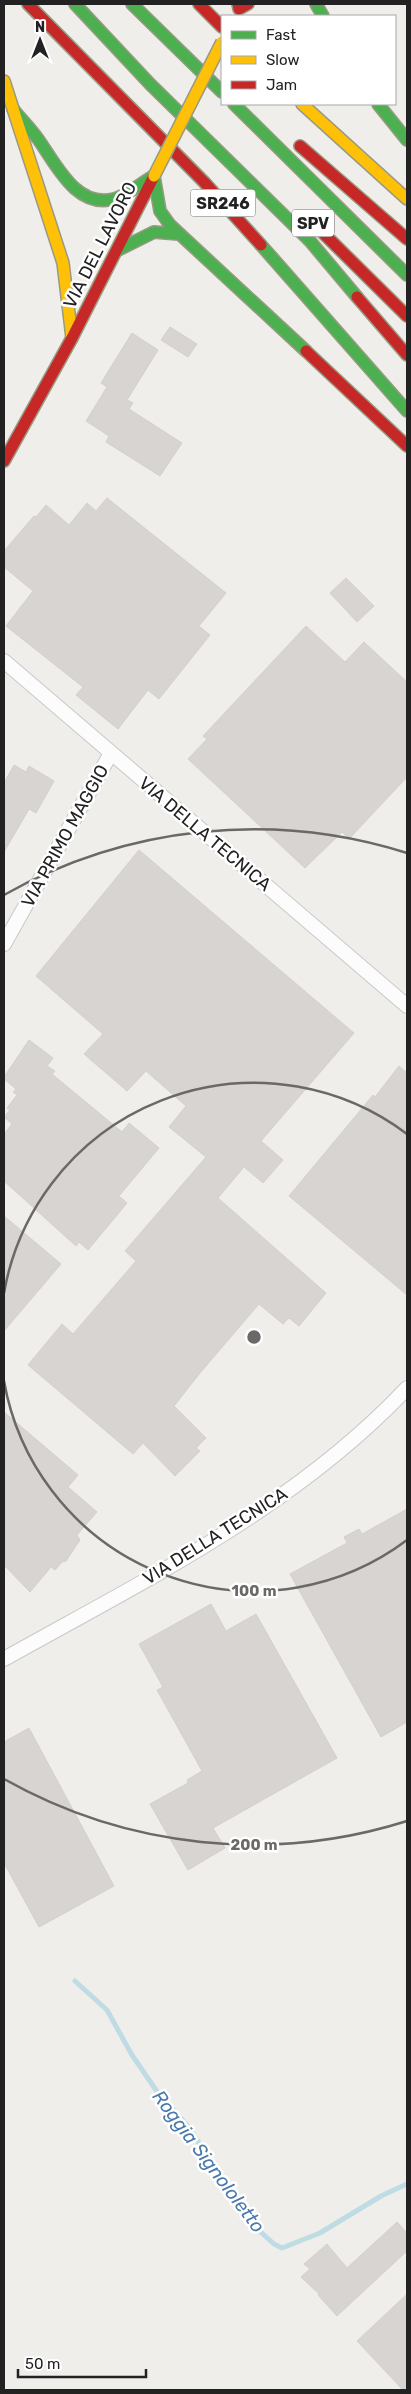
<svg xmlns="http://www.w3.org/2000/svg" width="411" height="2394" font-family="Rubik,sans-serif">
<style>
.lines{fill:none;stroke-linecap:round;stroke-linejoin:round}
.stream{stroke:#bfdbe3;stroke-width:5}
.building{fill:#d7d4d2;stroke:#d3d0cc}
.street-casing{stroke:#c9c8c7;stroke-width:16}
.fast-casing{stroke:#999a82;stroke-width:14}
.slow-casing{stroke:#999a82;stroke-width:14}
.jam-casing{stroke:#999a82;stroke-width:14}
.street{stroke:#fdfcfc;stroke-width:14}
.fast{stroke:#4caf50;stroke-width:11}
.slow{stroke:#ffc107;stroke-width:11}
.jam{stroke:#c62828;stroke-width:11}
.slow-bridge-casing{stroke:#999a82;stroke-width:14;stroke-linecap:butt}
.slow-bridge{stroke:#ffc107;stroke-width:11}
.ring{fill:none;stroke:#6a6968;stroke-width:2.5}
.labels{text-anchor:middle;stroke-width:5;stroke-linejoin:round;paint-order:stroke}
.shield{fill:#fff;stroke:#646464;stroke-width:1}
.shield-label{font-size:16px;font-weight:bold;fill:#222}
.street-label{font-size:18px;fill:#222;stroke:#fff}
.water-label{font-size:19px;font-style:italic;fill:#4a7aab;stroke:#fff}
.centre{fill:#6a6968;stroke:#fff;stroke-width:2.5}
.ring-label{font-size:15px;text-anchor:middle;font-weight:bold;fill:#6a6968;stroke:#fff;stroke-width:5;stroke-linejoin:round;paint-order:stroke}
</style>
<rect width="100%" height="100%" fill="#f0eeeb"/>
<g class="lines">
<path class="stream" d="M75,1981l32,29 25,45 26,38 29,32 67,101 20,18 8,4 38,-15 61,-37 26,-12"/>
</g>
<path class="building" d="M170,327l27,17 -9,13 -27,-17z
M132,333l26,17 -31,50 6,3 -4,6 53,34 -22,33 -54,-34 3,-6 -23,-15 21,-34 -6,-4z
M107,498l119,95 -27,33 11,9 -51,64 -11,-9 -30,39 -42,-34 7,-8 -77,-61 27,-35 -29,-24v-16l30,-35 2,1 10,-12 23,20 18,-22 9,8z
M346,578l28,28 -17,16 -27,-29z
M306,626l39,36 19,-20 43,40v95l-58,62 -7,-7 -37,36 -117,-109 19,-20 -4,-3z
M14,765l12,7 3,-6 25,15 -18,32 -7,-4 -25,43v-69z
M139,850l215,183 -93,108 22,19 -20,23 -19,-16 -26,31 108,95 -27,33 -10,-8 -6,6 -24,-20 -59,69 -26,33 32,32 -10,10 4,3 -25,25 -32,-33 -10,11 -105,-89 34,-41 11,10 63,-73 -11,-10 81,-94 -37,-30 17,-21 -40,-35 -19,20 -43,-37 19,-20 -67,-58z
M29,1040l24,18 -6,8 8,5 -3,3 70,58 7,-9 30,25 -40,48 8,7 -39,47 -9,-8 -3,4 -72,-65v-47l8,-10 -8,-7 6,-7 -3,-2 10,-13 -4,-3 3,-3 -12,-10v-2z
M399,1066l8,7v222l-118,-99 84,-101 2,2z
M4,1216l57,48 -57,67z
M4,1412l74,63 -10,12 29,25 -20,23 3,5 -14,21 -4,1 -7,8 -4,-3 -21,25 -26,-27z
M407,1509v213l-26,15 -91,-163 57,-31 -3,-6 15,-8 3,5z
M211,1604l15,27 30,-17 81,144 -124,70 12,20 -37,22 -38,-66 38,-21 -1,-3 15,-9 -45,-81 6,-3 -24,-43z
M29,1728l85,158 -75,41 -35,-64v-121z
M397,2222l10,11v18l-70,65 -19,-21 1,-1 -18,-17 9,-8 -6,-5 23,-20 20,24z
M407,2294v96h-4l-46,-49z"/>
<g class="lines">
<defs>
<path id="street" d="M4,661l403,345
M4,944l107,-191
M4,1659c141,-79 291,-152 403,-271"/>
<path id="fast" d="M75,4l75,80 160,157 47,56
M132,4l90,88
M316,4l7,12
M234,104l173,171
M378,104l29,36
M13,109c8,10 17,19 25,30 18,25 38,70 76,60 14,-4 27,-16 40,-23l6,35 10,14 136,126
M261,245l146,166
M118,250l36,-18 24,2"/>
<path id="slow" d="M4,81l59,182 9,75
M302,104l105,95"/>
<path id="jam" d="M28,4l176,178 57,63
M199,4l23,23
M238,4l1,5 9,-5
M300,146l107,93
M315,225l92,91
M357,297l50,58
M306,351l101,95
M4,461l68,-123 82,-162"/>
</defs>
<use href="#street" class="street-casing"/>
<use href="#fast" class="fast-casing"/>
<use href="#slow" class="slow-casing"/>
<use href="#jam" class="jam-casing"/>
<use href="#street" class="street"/>
<use href="#fast" class="fast"/>
<use href="#slow" class="slow"/>
<use href="#jam" class="jam"/>
<defs>
<path id="slow-bridge" d="M154,176l68,-134"/>
</defs>
<use href="#slow-bridge" class="slow-bridge-casing"/>
<use href="#slow-bridge" class="slow-bridge"/>
</g>
<g class="ring">
<path d="M407 1540A254 254 0 0 1 4 1381M4 1293A254 254 0 0 1 407 1134"/>
<path d="M407 1821A508 508 0 0 1 4 1779M4 895A508 508 0 0 1 407 853"/>
</g>
<g class="labels">
<g class="shield">
<rect x="190.5" y="189.5" width="65" height="27" rx="4"/>
<rect x="292" y="209.5" width="42" height="27" rx="4"/>
</g>
<g class="shield-label">
<text x="223" y="209">SR246</text>
<text x="313" y="229">SPV</text>
</g>
<g class="street-label">
<text transform="translate(100 245) rotate(-63)" y="6">VIA DEL LAVORO</text>
<text transform="translate(205 834) rotate(40)" y="6">VIA DELLA TECNICA</text>
<text transform="translate(65 836) rotate(-61)" y="6">VIA PRIMO MAGGIO</text>
<text transform="translate(215 1536) rotate(-32)" y="6">VIA DELLA TECNICA</text>
</g>
<g class="water-label">
<text transform="translate(209 2161) rotate(53)" y="7">Roggia Signololetto</text>
</g>
</g>
<circle cx="254" cy="1337" r="8" class="centre"/>
<g class="ring-label">
<text x="254" y="1596">100 m</text>
<text x="254" y="1850">200 m</text>
</g>
<rect width="411" height="2394" fill="none" stroke="#222222" stroke-width="10"/>
<rect x="221" y="15" width="175" height="90" fill="#ffffff" stroke="#a7a7a7"/>
<rect x="231" y="31" width="25" height="8" fill="#4caf50" stroke="#a7a7a7"/>
<text x="266" y="40" font-size="15" fill="#222222">Fast</text>
<rect x="231" y="56" width="25" height="8" fill="#ffc107" stroke="#a7a7a7"/>
<text x="266" y="65" font-size="15" fill="#222222">Slow</text>
<rect x="231" y="81" width="25" height="8" fill="#c62828" stroke="#a7a7a7"/>
<text x="266" y="90" font-size="15" fill="#222222">Jam</text>
<g transform="translate(40 40)" stroke="#ffffff" stroke-width="4" paint-order="stroke">
<path d="M0-4L9 19L0 12L-9 19Z" fill="#222222"/>
<text y="-8" font-size="14" font-weight="bold" text-anchor="middle" fill="#222222">N</text>
</g>
<path d="M18 2369v8h128v-8" fill="none" stroke="#222222" stroke-width="2.5"/>
<text x="25" y="2369" font-size="15" fill="#222222" stroke="#ffffff" stroke-width="4" paint-order="stroke">50 m</text>
</svg>
